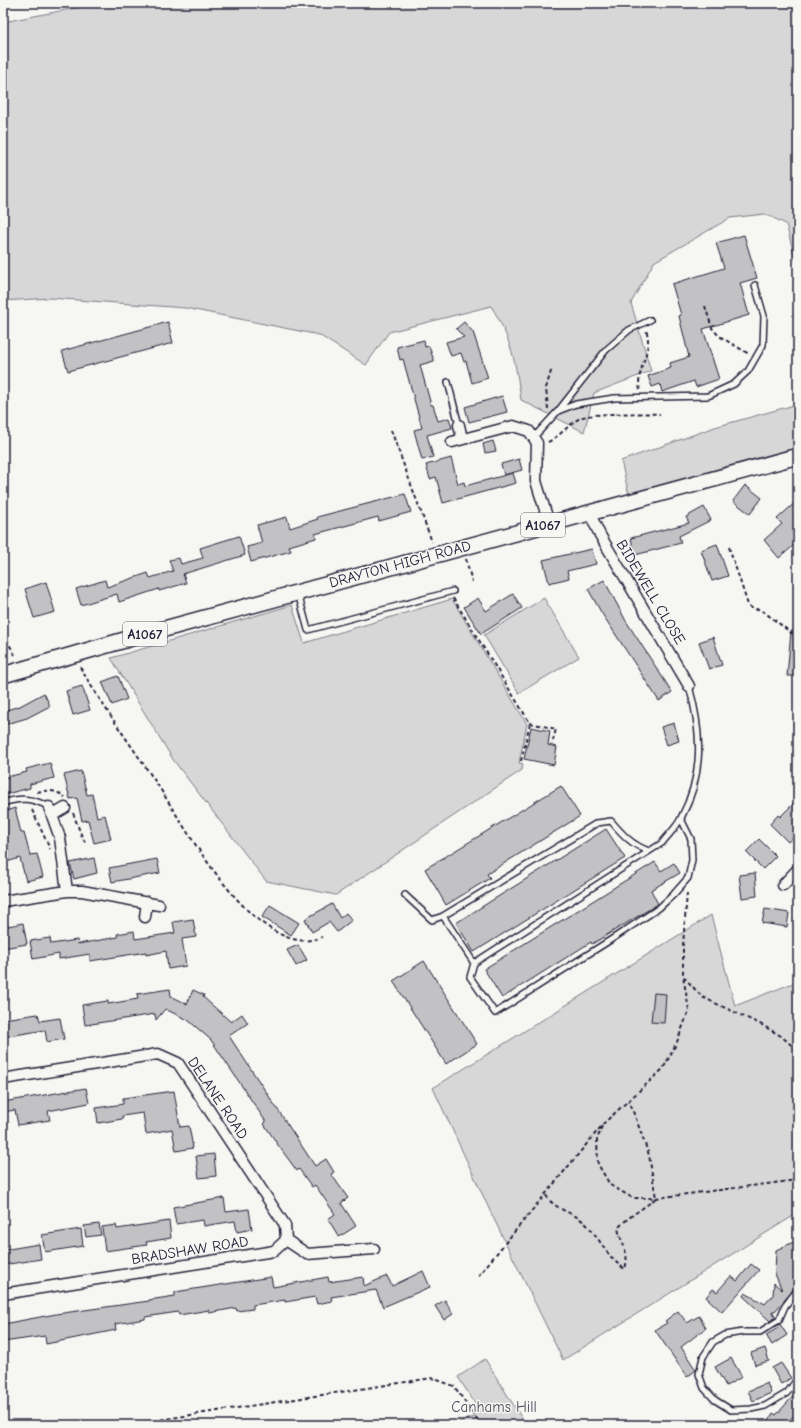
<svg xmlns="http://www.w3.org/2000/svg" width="801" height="1428" font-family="'Comic Neue',sans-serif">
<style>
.green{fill:#d7d7d7;stroke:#7c7c89}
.building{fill:#c2c2c4;stroke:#22223b}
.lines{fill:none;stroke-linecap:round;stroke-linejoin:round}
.lane-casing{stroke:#22223b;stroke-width:8}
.street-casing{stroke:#22223b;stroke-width:13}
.primary-casing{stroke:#22223b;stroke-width:18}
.path{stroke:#22223b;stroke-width:2;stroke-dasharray:4 3;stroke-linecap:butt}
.lane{stroke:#f6f6f2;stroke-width:5}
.street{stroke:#f6f6f2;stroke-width:10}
.primary{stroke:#f6f6f2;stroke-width:15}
.labels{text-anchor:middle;stroke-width:3;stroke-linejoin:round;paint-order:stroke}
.shield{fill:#f6f6f2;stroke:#626272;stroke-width:1}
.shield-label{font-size:14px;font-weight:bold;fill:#22223b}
.street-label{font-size:15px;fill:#22223b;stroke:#f6f6f2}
.park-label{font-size:15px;fill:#4f4f62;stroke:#f6f6f2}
</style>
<rect width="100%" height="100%" fill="#f6f6f2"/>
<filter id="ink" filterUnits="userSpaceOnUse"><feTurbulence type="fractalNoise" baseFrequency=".025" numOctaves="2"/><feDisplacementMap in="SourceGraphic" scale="8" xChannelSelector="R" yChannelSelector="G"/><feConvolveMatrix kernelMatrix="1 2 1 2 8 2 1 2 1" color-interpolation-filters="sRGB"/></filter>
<g filter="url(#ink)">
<path class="green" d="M102,3h696v267l-12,-46 -21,-10 -35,4 -76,44 -23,41 20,68 -57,22 -10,39 -63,-32c-5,-37 -10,-62 -30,-94l-102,26 -23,33 -47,-30 -134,-27 -135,-10 -47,3v-279z
M798,404v48l-169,43 -8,-34 94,-34z
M544,598l35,59 -60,36 -35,-58z
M452,599l75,125 -8,39 4,1 -1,6 -186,125 -70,-14 -92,-120 -63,-103 181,-53 12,38z
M711,915l24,91 63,-25v232l-235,147 -71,-145 -59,-127z
M485,1359l41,66h-76l24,-8 2,-12 -18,-28z"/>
<path class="building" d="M744,235l13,43 -17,5 9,32 -46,14 16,50 -23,8 -2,-6 -32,11 -2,-8 -8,3 -4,-11 23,-8 -1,-5 19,-6 -10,-41 2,-1 -9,-31 52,-16 -8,-25z
M168,322l5,21 -105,28 -6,-20z
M464,322l9,10 15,46 -16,5 -6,-22 -2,1 -3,-9 -10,3 -5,-14 18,-5 -8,-8z
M424,340l1,7 4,-1 5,15 -14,4 11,40h2l5,16 11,-3 3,10 -25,7 6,22 -11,3 -8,-30 8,-2 -19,-69 -3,1 -3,-13z
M502,396l5,16 -38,10 -4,-15z
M493,441l3,10 -11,2 -2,-9z
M451,458l7,26 6,-2 1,4 48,-13 3,10 -73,20 -7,-26 -6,2 -4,-14z
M519,459l3,11 -18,5 -3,-11z
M745,485l17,13 -12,16 -17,-13z
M405,494l6,18 -32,9 -1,-4 -63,17 1,4 -27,8 2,5 -40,11 -4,-15 15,-4 -5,-18 30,-8 3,11 28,-9 -1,-2z
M798,500v42l-19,16 -15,-18 18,-16 -5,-5z
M704,507l7,13 -32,16 2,7 -46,12 -4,-17 58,-15 -3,-6z
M239,536l6,19 -62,19 3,9 -27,8v-2l-40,13 -2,-8 -36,11 -5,-16 29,-9 2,7 41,-14 2,5 23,-7 -4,-11 10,-2 2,6 22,-6 -3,-10z
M717,544l11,32 -16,5 -11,-31z
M592,549l4,15 -29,7 2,7 -20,5 -6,-23z
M604,580l22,41 46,71 -13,9 -58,-89 -13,-23z
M46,582l9,30 -21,6 -9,-29z
M513,594l9,14 -41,26 -17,-27 14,-9 8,13z
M791,631h7v45h-11z
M713,637l9,28 -13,4 -10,-27z
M118,676l9,23 -15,6 -10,-23z
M82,686l8,24 -17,5 -7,-24z
M44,693l6,13 -23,12 -24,7v-14l17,-5z
M674,723l5,18 -12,4 -6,-18z
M531,727l19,4 -2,14 9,2 -3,18 -30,-6z
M50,763l4,15 -24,6v4l-24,6 -3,-16 24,-6 -1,-3z
M81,771l6,24 5,-1 5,23 8,-2 6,24 -17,4 -6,-23 -6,1 -5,-23 -7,1 -6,-24z
M561,786l19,30 -93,58 3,4 -44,27 -21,-36z
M798,799v34l-10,9 -18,-18 8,-9 2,2z
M15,808l6,25h3l6,22 7,-1 6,23 -17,4 -6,-23 -17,5v-21h2l-2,-9v-21z
M606,829l19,29 -151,94 -18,-29z
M759,839l17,17 -13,13 -17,-17z
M94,858l3,15 -23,6 -4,-16z
M157,859l3,14 -48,9 -3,-14z
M655,862l6,9 13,-8 6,10 -29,17 7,14 -66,40 -1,-2 -89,56 -18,-29z
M755,873l2,23 -15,2 -3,-23z
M332,904l8,14 6,-5 6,7 -15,12 -8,-10 -17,10 -7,-13z
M270,905l29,18 -8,12 -29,-18z
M765,909l24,4 -2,14 -25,-4z
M193,919l3,18 -14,2 4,27 -18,3 -2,-18 -20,4v-3l-56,9v-7l-31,5v-5l-26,5 -3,-18 20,-3 1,6 26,-4 1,4 40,-7 -1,-3 17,-3 1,8 40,-6 -2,-11z
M23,923l4,21 -24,4v-21z
M298,945l9,15 -11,6 -9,-16z
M424,961l53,83 -31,20 -53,-83z
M170,989l1,7 16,8 6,-14 11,5 -1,2 28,25 11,-8 6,9 -19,13 86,130 11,-7 8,13 -3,2 17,24 -7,5 15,23 -17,11 -11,-18 7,-5 -20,-29 -3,2 -13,-18 -2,2 -19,-26 -14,-21 2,-2 -55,-82 -23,-20 -23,-11 -9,11 -1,-6 -70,11 -3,-20 26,-4v3l30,-5 -1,-5z
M654,993l12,1 -2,29 -13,-1z
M38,1014l2,7 20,-3 4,21 -17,3 -2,-12 -42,7v-18z
M86,1088l3,15 -41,8 2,9 -32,5 -3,-15 -12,2v-10z
M174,1091l6,36 9,-1 4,22 -17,3 -4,-22 -26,5 -3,-21 -21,3v3l-24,4 -2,-15 27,-4v-6z
M214,1154l2,22 -17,2 -3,-22z
M224,1198l2,14 23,-3 3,20 -15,3 -2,-11 -31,5 -1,-6 -27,4 -3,-17z
M169,1221l2,17 -25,4 1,3 -42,6 -3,-24 14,-2 1,4z
M99,1224l2,11 -15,2 -2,-11z
M81,1229l2,17 -38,6 -3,-17z
M798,1240v45l-23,26h-3l4,6 -6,4 -27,-25 2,-3 20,11 8,-9 1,-12 8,7 -7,-16 1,-24z
M39,1244l2,15 -38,6v-15z
M751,1264l8,6 -37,42 -16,-15 7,-8 4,3 14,-16 6,5z
M423,1271l7,16 -47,20 -7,-17 -45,7 1,4 -15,3 -2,-7 -30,5v-2l-32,5v4l-16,2 -1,-3 -27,5v-3l-30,5 -1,-3 -33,5v2l-30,5 1,6 -70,14 -1,-8 -42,6v-18l53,-10 93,-13v-1l26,-4v-4l96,-15 2,10 55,-10 1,5 34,-5 1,9 23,-10 5,10z
M445,1300l8,14 -9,6 -9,-14z
M678,1311l9,12 12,-7 7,12 -25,19 15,23 -9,7 -32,-47 12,-7 -2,-2z
M780,1324l7,11 -15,10 -6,-10 12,-7 -2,-2z
M765,1348l4,13 -14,4 -4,-12z
M731,1358l11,19 -16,9 -11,-19z
M781,1363l10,15 -10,6 -9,-16z
M767,1383l4,10 -18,8 -5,-10z
M798,1391v30l-5,-5 -5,7 4,2h-26l7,-12 3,2z"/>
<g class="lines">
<defs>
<path id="lane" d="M448,382l11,43
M558,411l48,-61 23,-20 21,-10
M534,437l24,-26 18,-7 38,-6 94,-2 26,-12 14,-13 15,-26 1,-29 -9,-31
M298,593l10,37 145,-39
M3,803c17,-6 30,-5 46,4
M649,851c-17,-6 -26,-16 -38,-30l-14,2 -154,93 31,47 188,-120c6,-8 15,-16 19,-25 23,-43 21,-86 8,-132
M405,895l27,25 11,-4
M474,963l-4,14 25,36 117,-74 47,-31 14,-13 15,-17 4,-18 -1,-21 -10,-20
M798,1289l-13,17 -6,14 -19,12h-17l-18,3 -12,7 -10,15 -4,17 5,14 11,12 16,10 20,-1 14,-3 22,-13 11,-15"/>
<path id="street" d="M459,425l3,14
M452,442l61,-16 16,5 8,12 -1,38 13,42
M589,512l11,23 89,151
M49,807l11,31 7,53
M53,815l12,-7
M783,885l15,-16
M3,901l64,-10h15l77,14
M145,917l2,-15
M3,1079l155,-25 20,9 107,162 1,15
M3,1294l271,-43 12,-11 21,14 67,-5"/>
<path id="primary" d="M3,675l132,-38 663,-181"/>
</defs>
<use href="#lane" class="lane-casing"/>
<use href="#street" class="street-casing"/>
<use href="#primary" class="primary-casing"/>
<path class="path" d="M705,306l7,22 7,8 30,18
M640,390c-5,-20 14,-40 6,-60
M548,409l-2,-21 6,-20
M391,430l41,112
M548,442c12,-6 20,-17 32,-24 10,-5 66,-5 80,-4
M729,547l19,58 6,5 4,-1 6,3 34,26
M466,559l6,23
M453,598l77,125 -9,38
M3,633l13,24
M80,667c23,40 51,78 77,117 28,42 101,180 165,153
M530,723l26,6 -4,15
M37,792c11,-2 19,-2 28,5
M32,810l18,39
M73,813l9,24 5,8
M687,893l-4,52v31l19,21 60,28 19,11 17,15
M602,1126l-5,14 1,24 12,21 23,13h23l142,-18
M546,1195c7,15 29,17 40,29 14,14 21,34 39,45 5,-18 -4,-25 -7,-41 11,-12 26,-20 38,-30l-7,-43 -14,-39 -7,-15
M478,1276l126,-153 59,-54 14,-27 12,-32 -6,-34
M126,1425l306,-47 22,8 27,39"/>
<use href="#lane" class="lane"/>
<use href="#street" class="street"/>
<use href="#primary" class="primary"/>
</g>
</g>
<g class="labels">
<g class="shield">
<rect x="521" y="513" width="44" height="24" rx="3"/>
<rect x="123" y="622" width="44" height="24" rx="3"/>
</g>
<g class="shield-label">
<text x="543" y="530">A1067</text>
<text x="145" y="639">A1067</text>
</g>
<g class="street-label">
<text transform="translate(400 564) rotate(-15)" y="5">DRAYTON HIGH ROAD</text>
<text transform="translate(651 592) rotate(59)" y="5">BIDEWELL CLOSE</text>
<text transform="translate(218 1098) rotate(56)" y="5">DELANE ROAD</text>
<text transform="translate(190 1250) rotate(-9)" y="5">BRADSHAW ROAD</text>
</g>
<g class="park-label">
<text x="494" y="1412">Canhams Hill</text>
</g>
</g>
<rect width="801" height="1428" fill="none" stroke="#f6f6f2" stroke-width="16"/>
<rect x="8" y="8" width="785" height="1412" fill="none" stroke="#22223b" stroke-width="1.5" filter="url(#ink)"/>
</svg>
